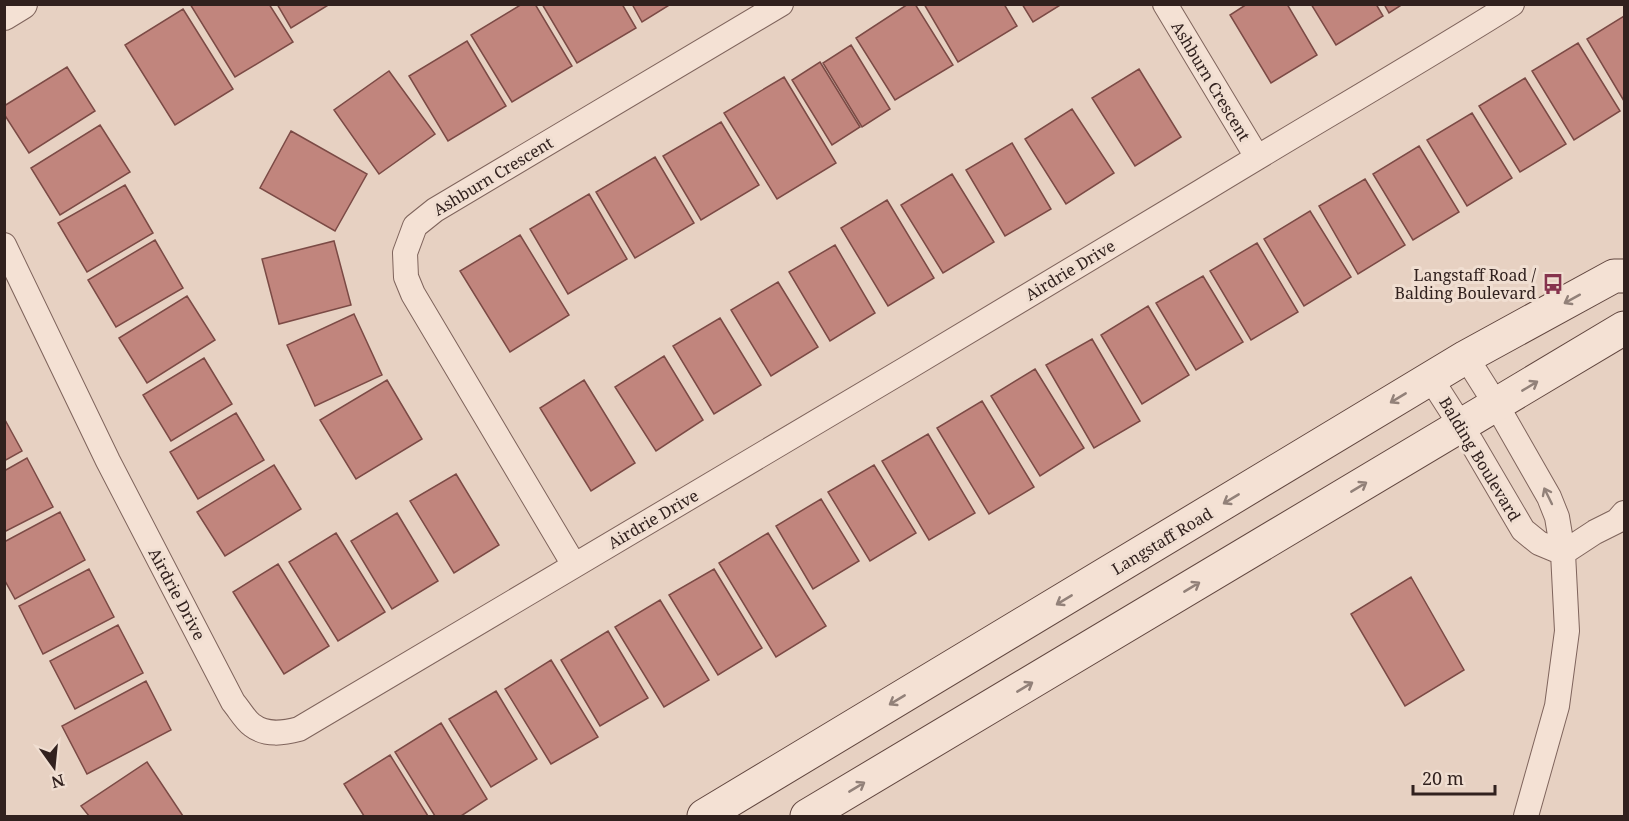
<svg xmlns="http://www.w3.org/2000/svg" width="1629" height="821" font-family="'Noto Serif',serif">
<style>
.building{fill:#c1857d;stroke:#7b4a45;stroke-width:1.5}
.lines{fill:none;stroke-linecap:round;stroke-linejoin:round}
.minor-casing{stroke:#7f645c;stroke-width:26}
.tertiary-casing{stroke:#7f645c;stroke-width:32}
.secondary-casing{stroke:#61463f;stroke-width:35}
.minor{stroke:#f4e1d4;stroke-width:24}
.tertiary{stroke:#f4e1d4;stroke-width:30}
.secondary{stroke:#f4e1d4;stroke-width:33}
.oneway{stroke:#928179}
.labels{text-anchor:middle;stroke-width:6;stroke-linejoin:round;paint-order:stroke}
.street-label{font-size:16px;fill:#31211e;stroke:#f0ded1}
.poi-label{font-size:16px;fill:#31211e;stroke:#f0ded1;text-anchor:end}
</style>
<rect width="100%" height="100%" fill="#e7d1c2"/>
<path class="building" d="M190,4h79l24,38 -58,35z
M277,4h53l-39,24z
M522,4h13l37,62 -60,36 -41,-67z
M542,4h80l14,24 -59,35z
M632,4h39l-29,18z
M908,4h7l38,61 -58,35 -39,-62z
M924,4h80l13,22 -59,36z
M1022,4h40l-29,18z
M1247,4h40l30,51 -46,28 -41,-68z
M1311,4h65l7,12 -47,29z
M1384,4h19l-14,9z
M183,9l50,80 -58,36 -50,-80z
M1624,16v85l-37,-62z
M467,41l39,65 -58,35 -39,-65z
M1578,43l42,68 -46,29 -42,-69z
M851,45l39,64 -28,18 -39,-64z
M820,62l40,65 -28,18 -40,-65z
M67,67l28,44 -66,42 -25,-39v-8z
M1139,69l42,68 -46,29 -43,-68z
M389,71l46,63 -56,40 -45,-64z
M784,77l52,86 -59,36 -53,-86z
M1525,78l41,66 -46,28 -41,-66z
M1072,109l42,64 -48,31 -41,-65z
M1472,113l40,65 -45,28 -40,-66z
M721,122l38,63 -58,35 -38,-64z
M100,125l30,47 -70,43 -29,-47z
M291,131l76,43 -32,57 -75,-43z
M1012,143l39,66 -46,27 -39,-66z
M1419,146l40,66 -46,28 -40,-66z
M655,157l39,66 -59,35 -39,-66z
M952,174l42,68 -51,31 -42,-68z
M1365,179l40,66 -47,29 -39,-68z
M125,185l28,48 -66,39 -29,-49z
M589,194l38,65 -59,35 -38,-65z
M887,200l47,78 -46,28 -47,-78z
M1310,211l41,66 -47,29 -40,-67z
M520,235l49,80 -59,37 -50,-81z
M155,240l28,48 -67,39 -28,-47z
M334,241l17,64 -72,19 -17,-65z
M1257,243l41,69 -47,28 -41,-69z
M835,245l40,68 -45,28 -41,-69z
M1203,276l40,66 -47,28 -40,-67z
M778,282l40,65 -47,29 -40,-66z
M187,296l28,44 -68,43 -28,-45z
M1148,306l41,69 -47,29 -41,-69z
M354,314l28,61 -67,31 -28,-61z
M720,318l41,67 -47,29 -41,-68z
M1092,339l48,82 -46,27 -48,-83z
M664,356l39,64 -47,31 -41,-64z
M204,358l28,46 -61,37 -28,-46z
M1035,369l49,79 -44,28 -49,-80z
M387,380l35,59 -66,40 -36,-59z
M584,380l51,83 -44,28 -51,-83z
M982,401l52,86 -45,27 -52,-86z
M236,413l28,47 -66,39 -28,-47z
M4,418l18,33 -18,10z
M928,434l47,79 -46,27 -47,-79z
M27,458l26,49 -49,25v-61z
M274,465l27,44 -76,47 -28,-44z
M874,465l42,68 -46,28 -42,-69z
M456,474l43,71 -45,28 -44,-72z
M821,499l38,62 -46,28 -37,-63z
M60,512l25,48 -70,39 -11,-20v-37z
M397,513l41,68 -46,28 -41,-68z
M336,533l49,79 -47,29 -49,-79z
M768,533l58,93 -50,31 -57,-94z
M278,564l51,82 -45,28 -51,-82z
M89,569l25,48 -71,37 -24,-48z
M714,569l48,79 -44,27 -49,-80z
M1411,577l53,93 -59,36 -54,-92z
M660,600l49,80 -45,27 -49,-80z
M118,625l25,48 -68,36 -25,-48z
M608,631l40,67 -48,28 -39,-66z
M551,660l47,77 -47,27 -46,-75z
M146,681l25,49 -84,44 -25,-48z
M496,691l41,68 -46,28 -42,-68z
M441,723l46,76 -26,17h-26l-40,-64z
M390,755l38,61h-64l-20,-32z
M147,762l36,54h-94l-8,-10z"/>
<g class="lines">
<defs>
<path id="minor" d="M1165,4l92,153
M4,245l104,216 125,241c6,7 12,18 19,23 14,11 32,8 47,4 302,-178 603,-357 903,-538 103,-63 208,-123 310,-187
M1466,357l31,49 52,91 8,20 6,36 4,78 -10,75 -31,110
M1431,379l41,64 51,87 16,13 24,10
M1563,553l32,-21 22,-11 7,-8
M574,565l-161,-271 -7,-17 -1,-24 10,-27 20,-16 346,-206"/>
<path id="tertiary" d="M4,15l18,-11"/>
<path id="secondary" d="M704,816l762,-459 148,-81h10
M807,816l817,-488"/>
</defs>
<use href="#minor" class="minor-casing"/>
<use href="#tertiary" class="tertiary-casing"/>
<use href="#secondary" class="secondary-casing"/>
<use href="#minor" class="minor"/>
<use href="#tertiary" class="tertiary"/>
<use href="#secondary" class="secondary"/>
</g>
<defs><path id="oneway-shaft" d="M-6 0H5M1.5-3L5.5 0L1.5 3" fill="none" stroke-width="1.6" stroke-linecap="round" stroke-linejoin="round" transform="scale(1.5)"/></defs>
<g class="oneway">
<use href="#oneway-shaft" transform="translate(1572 299) rotate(151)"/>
<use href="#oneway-shaft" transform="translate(1530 386) rotate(-31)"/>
<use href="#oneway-shaft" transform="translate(1398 398) rotate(149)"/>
<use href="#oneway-shaft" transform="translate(1359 487) rotate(-31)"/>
<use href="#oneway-shaft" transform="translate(1548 496) rotate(-116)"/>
<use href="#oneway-shaft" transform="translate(1231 499) rotate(149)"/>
<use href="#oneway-shaft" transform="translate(1192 587) rotate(-31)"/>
<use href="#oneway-shaft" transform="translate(1064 600) rotate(149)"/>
<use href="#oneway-shaft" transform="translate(1025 687) rotate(-31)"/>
<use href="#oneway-shaft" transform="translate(897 700) rotate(149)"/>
<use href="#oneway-shaft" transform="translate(857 787) rotate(-31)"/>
</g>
<defs>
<symbol id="bus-bare" viewBox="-9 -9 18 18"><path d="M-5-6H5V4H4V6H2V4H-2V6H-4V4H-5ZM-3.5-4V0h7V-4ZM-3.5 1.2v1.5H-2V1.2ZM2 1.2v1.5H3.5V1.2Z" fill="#86334d" stroke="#f0ded1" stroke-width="2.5" paint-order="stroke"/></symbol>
</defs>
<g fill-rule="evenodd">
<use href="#bus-bare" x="1538" y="269" width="30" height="30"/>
</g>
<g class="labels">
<g class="street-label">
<text transform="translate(1211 81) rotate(59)" y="6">Ashburn Crescent</text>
<text transform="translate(493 176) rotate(-31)" y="6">Ashburn Crescent</text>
<text transform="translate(1070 270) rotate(-31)" y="6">Airdrie Drive</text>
<text transform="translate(1480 459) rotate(59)" y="6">Balding Boulevard</text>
<text transform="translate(653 519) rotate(-30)" y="6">Airdrie Drive</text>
<text transform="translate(1162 541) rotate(-31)" y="6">Langstaff Road</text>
<text transform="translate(177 594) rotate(62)" y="6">Airdrie Drive</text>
</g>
<g class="poi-label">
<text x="1536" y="281">Langstaff Road /<tspan x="1536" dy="18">Balding Boulevard</tspan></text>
</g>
</g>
<rect width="1629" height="821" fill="none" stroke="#31211e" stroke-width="12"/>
<g transform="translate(54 767) rotate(165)" stroke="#f0ded1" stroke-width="4.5" paint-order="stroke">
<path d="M0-4.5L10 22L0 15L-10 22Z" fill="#31211e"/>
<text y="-9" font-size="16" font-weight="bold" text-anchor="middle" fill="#31211e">N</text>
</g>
<path d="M1413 785v9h82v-9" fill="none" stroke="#31211e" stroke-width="3"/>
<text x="1422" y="785" font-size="18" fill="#31211e" stroke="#f0ded1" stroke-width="4.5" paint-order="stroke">20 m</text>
</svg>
